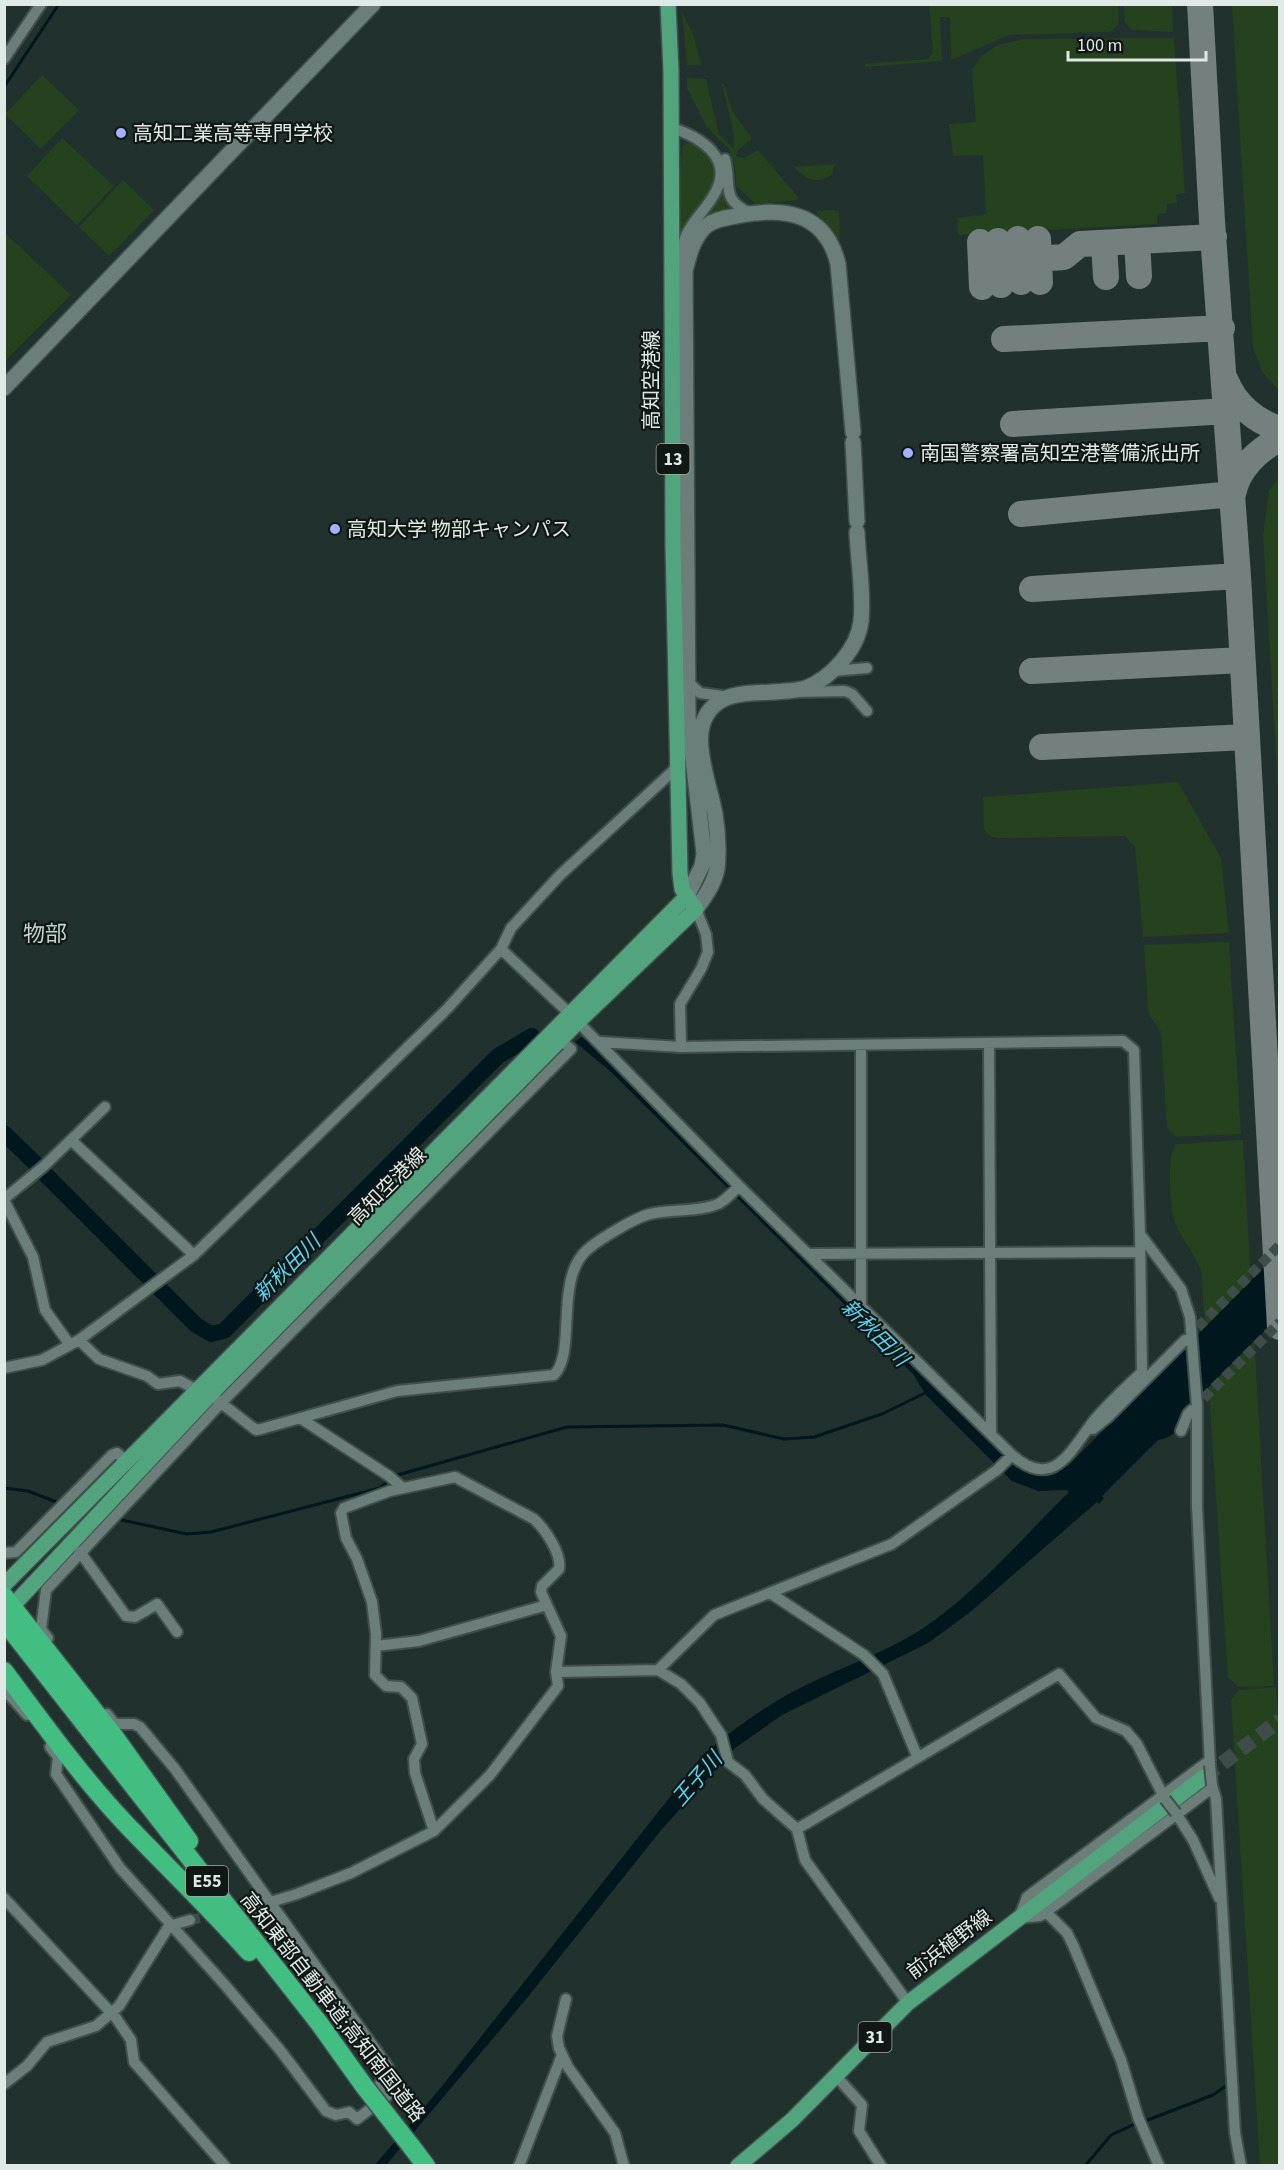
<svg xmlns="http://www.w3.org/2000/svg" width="1284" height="2170" font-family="'Source Sans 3','Noto Sans JP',sans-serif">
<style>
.green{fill:#25411d}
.water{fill:#00171d}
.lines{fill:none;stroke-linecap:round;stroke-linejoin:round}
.stream{stroke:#00171d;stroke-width:3}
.river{stroke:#00171d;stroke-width:16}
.taxiway{stroke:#73807d;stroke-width:26}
.street-tunnel{stroke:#3e4d49;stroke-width:10;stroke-dasharray:10 5;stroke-linecap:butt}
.primary-tunnel{stroke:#3e4d49;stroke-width:15;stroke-dasharray:15 8;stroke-linecap:butt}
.street-casing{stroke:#414f4b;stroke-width:14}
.secondary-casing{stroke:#414f4b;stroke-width:18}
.primary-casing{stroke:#414f4b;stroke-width:18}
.highway-casing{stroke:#414f4b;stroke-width:21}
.street{stroke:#6b7e79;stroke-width:10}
.secondary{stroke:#6b7e79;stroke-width:15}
.primary{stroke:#52a47e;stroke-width:15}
.highway{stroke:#42be82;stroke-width:18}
.street-bridge-casing{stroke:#414f4b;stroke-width:14;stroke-linecap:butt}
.highway-bridge-casing{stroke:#414f4b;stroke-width:21;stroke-linecap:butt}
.street-bridge{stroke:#6b7e79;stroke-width:10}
.highway-bridge{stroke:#42be82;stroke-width:18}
.poi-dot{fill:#a2b2fd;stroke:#101715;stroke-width:2}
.labels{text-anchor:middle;stroke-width:4.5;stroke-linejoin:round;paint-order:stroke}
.shield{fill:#101715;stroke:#a1aaa7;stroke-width:1.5}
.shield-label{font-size:18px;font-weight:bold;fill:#dfe9e6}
.poi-label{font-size:20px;fill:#dfe9e6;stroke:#101715;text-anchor:start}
.street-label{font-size:20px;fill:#dfe9e6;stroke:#101715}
.water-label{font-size:21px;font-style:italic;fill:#5ad2ee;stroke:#101715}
.quarter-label{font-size:22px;fill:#c1d5d0;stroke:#101715}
</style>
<rect width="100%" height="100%" fill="#21312d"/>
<path class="green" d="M929,5h189c1,11 4,22 -10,27l-99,3 -58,25 -1,-43h-10l2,44 -77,6v-3l62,-5 6,-6z
M1124,5h48l1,27 -42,-2 -6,-8z
M1232,5h47v385l-16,-17 -10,-25z
M682,12l11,22 8,31h-14z
M1174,38l11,155 -9,1 1,9 -10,1v9l-10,1v10l-199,11 -1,-17 29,-4 -3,-59 -30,1 -4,-32 27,-2 -4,-52 9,-14 17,-11 25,-6z
M42,75l37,35 -38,39 -36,-35z
M687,78l19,1 13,55 15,15v-14l-12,-51h2l8,26 20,29 -14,11 -2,6 7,2 15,-8 40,47 -1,3 -41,4 -20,-18 -1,-19 -6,-18 -23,-23 -19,-38z
M62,138l52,48 -37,39 -50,-49z
M686,143c15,1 23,14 30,26l-7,26 -21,28 -10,390v-396l4,-70z
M835,164l-3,11c-16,10 -27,4 -38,-8z
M724,174l2,24 9,14 -32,13 -4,-6z
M123,180l31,30 -45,46 -30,-29z
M837,210l2,3 1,27 -25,-29z
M4,232l67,63 -66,66h-1z
M1279,477v330l-16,-272 6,-44z
M1178,782l43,76 8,75 -86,4 -8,-90 -10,-11 -126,2 -7,-1 -8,-7 -1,-33z
M1229,942l12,192 -65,3 -9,-9 -6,-96 -11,-16 -2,-7 -4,-64z
M1243,1140l31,546 -36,1 -10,-10 -27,-407c-7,-16 -18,-29 -25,-45 -6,-14 -11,-73 1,-81z
M1276,1687l4,55v423l-20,1 -29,-466 8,-10z"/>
<path class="water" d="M581,1037l10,6 316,313 133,118 11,-1 17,-7 211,-214v64l-92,93c-4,17 -13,29 -29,31l-56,56 2,2 -5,6 -2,-2 -128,111 -41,30 -146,72 -47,33 -73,81 -135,169 -141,167 -12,1 65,-76 264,-335c28,-25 60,-47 93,-65 40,-21 84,-35 123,-59 57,-37 102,-92 150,-139l-2,-2 -29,1 -26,-10 -86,-86 -13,-21 -51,-52 -252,-251 -35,-29z"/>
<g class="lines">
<path class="stream" d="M4,87l55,-83
M394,1476l173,-49 156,-2 61,14 30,-2 68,-23 45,-22
M4,1488l24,3 31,12
M117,1519l70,15 24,-2 169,-44 8,-7
M1145,2121l68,-26 13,-9
M1085,2166l26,-31 26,-12"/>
<path class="river" d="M4,1133l35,34
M42,1171l154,154 15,9 13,-3 274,-275 34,-20"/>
<path class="taxiway" d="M1200,4l12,217 26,355 42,751
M1018,239l3,43
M1038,239l2,43
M998,241l3,44
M1137,241l2,35
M980,242l2,45
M1104,243l2,34
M981,263l83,-6 16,-13 134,-7
M1004,339l218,-11
M1226,381c9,23 30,41 54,48
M1013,424l215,-13
M1021,514l212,-20c5,-25 24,-44 47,-55
M1032,589l206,-13
M1032,671l210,-11
M1042,747l204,-10"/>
<path class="street-tunnel" d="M1187,1338l93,-93
M1193,1409l87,-87
M190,1920l61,-12"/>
<path class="primary-tunnel" d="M1204,1777l76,-57"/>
<defs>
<path id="street" d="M4,59l37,-55
M672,128c28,9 61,29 44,63 -12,25 -38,37 -33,71
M725,159c7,27 -5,40 25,54
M833,671l34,-3
M687,681l13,12 30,4
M798,692l47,-1 7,3 15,17
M501,949l68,64
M578,1022l161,164 273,269c43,38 60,-8 84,-37 14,-16 30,-31 46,-46l-2,-138
M601,1042l80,5 442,-6 11,9 6,184 41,55 9,28 7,89v100l13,259
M989,1043l2,391
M681,1047l-1,-43 21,-35 7,-17 -2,-18 -10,-25
M71,1140l123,115
M4,1199l40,-33 61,-59
M4,1200l29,57 12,53 25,35
M808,1254l332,-2
M861,1306v-259
M79,1340l20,19 48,17 11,8 22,-3 22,12
M4,1368l38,-8 37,-20 115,-85 253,-246 54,-60 10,-21 49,-53 112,-103 7,-10
M216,1399l40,31 5,-1 136,-38 157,-16c23,-23 0,-96 33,-125 11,-10 49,-33 63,-36 21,-5 49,-2 68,-10 8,-4 15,-12 21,-18
M300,1418l89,58 14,12
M1093,1429l15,-12 77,-77
M1181,1431l7,-17 4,-4
M80,1552l46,64 9,1 22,-13 20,28
M4,1553l12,-1 96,-97 5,-2 10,8
M770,1593l94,62 19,19 34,82
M48,1638l-7,-9 5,-39 176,-188 349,-353 -11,-9
M376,1646l43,-5 128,-36
M658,1670l56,-55 178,-71 105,-74 15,-15
M556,1672l102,-2 23,14 19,19 21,32 7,27 17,13 18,24 34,30 8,31 103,143
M4,1689l23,26
M50,1747l8,10 -2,17 64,94 105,117 55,65 46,61 10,4 13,-3 8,7 30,-23 -7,-12 8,-17 -213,-298 -35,-42 -6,-3h-19l-8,-10
M1210,1760l-183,137 -8,21 21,-2 6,-4 166,-124
M1212,1785l4,14 19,334 6,33
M1176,1813l17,27 26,58
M797,1829l262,-155 37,44 30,13 11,13 28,55
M4,1898l112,120 15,22 3,22 91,104
M251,1908l46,-14 54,-21 83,-42 56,-56 68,-89 -2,-14 5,-36 -20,-44 1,-6 17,-17c3,-15 -14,-40 -25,-50l-79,-42 -65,14 -46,17 -3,5 5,25 11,21 15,43 4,32 -1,41 11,11 15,1 11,11 10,46 -8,15 1,14 19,58
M1046,1912l21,21 6,12 48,115 17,57 21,49
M566,1999l-9,37 2,12 9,19 47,66 9,33
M837,2077l25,28 -3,26 22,35
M4,2084l23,-18 20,-24 49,-16 23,-20 50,-80 21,-6
M519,2166l43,-111"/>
<path id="secondary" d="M4,388l369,-384
M853,442l4,79
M687,896l15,-30 2,-12 -16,-138 -3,-445c4,-16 8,-33 21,-45 10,-8 23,-8 35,-11 46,-8 85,-1 97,49l15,168
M696,909c9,-12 18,-25 21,-40 2,-19 1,-37 -2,-55 -6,-35 -34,-94 9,-115 21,-10 58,-4 82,-11 25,-10 52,-39 55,-67 3,-28 -3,-61 -4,-89"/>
<path id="primary" d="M4,1585l683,-689
M5,1614l205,-219 368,-373 118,-113 -14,-20 -2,-16 -7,-329 -2,-473 -3,-67
M738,2166l54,-46 116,-117 296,-226"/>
<path id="highway" d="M4,1596l110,140 75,105
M4,1621l315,402 45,63
M4,1671c39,52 76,104 120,151 42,44 85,85 125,130
M411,2146l15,20"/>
</defs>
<use href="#street" class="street-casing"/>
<use href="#secondary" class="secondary-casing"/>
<use href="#primary" class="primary-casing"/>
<use href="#highway" class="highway-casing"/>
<use href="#street" class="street"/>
<use href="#secondary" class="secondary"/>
<use href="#primary" class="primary"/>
<use href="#highway" class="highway"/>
<defs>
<path id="street-bridge" d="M1210,1765l2,20
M1165,1799l11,14"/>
<path id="highway-bridge" d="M364,2086l47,60"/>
</defs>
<use href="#street-bridge" class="street-bridge-casing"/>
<use href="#highway-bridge" class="highway-bridge-casing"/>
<use href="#street-bridge" class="street-bridge"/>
<use href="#highway-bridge" class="highway-bridge"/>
</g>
<g class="poi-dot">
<circle cx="121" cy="133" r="6"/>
<circle cx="908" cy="453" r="6"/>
<circle cx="335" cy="529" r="6"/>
</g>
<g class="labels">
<g class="shield">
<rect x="656.5" y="444" width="33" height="30" rx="4.5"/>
<rect x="186" y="1866" width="42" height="30" rx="4.5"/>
<rect x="858.5" y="2022" width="33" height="30" rx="4.5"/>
</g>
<g class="shield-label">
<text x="673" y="465">13</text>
<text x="207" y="1887">E55</text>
<text x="875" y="2043">31</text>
</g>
<g class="poi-label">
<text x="133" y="140">高知工業高等専門学校</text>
<text x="920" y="460">南国警察署高知空港警備派出所</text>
<text x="347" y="536">高知大学 物部キャンパス</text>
</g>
<g class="street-label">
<text transform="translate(651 380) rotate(-90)" y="7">高知空港線</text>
<text transform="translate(387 1186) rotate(-45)" y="7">高知空港線</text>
<text transform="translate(949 1944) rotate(-37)" y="7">前浜植野線</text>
<text transform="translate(333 2007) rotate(52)" y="7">高知東部自動車道;高知南国道路</text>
</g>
<g class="water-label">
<text transform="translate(287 1268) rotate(-45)" y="7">新秋田川</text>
<text transform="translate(875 1333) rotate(45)" y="7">新秋田川</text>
<text transform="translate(697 1779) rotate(-49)" y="7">王子川</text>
</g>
<g class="quarter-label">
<text x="45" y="941">物部</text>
</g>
</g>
<rect width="1284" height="2170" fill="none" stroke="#dfe9e6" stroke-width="12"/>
<path d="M1068 51v9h138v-9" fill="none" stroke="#dfe9e6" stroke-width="3"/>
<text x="1077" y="51" font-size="18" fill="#dfe9e6" stroke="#101715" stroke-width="4.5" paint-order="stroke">100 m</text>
</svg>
